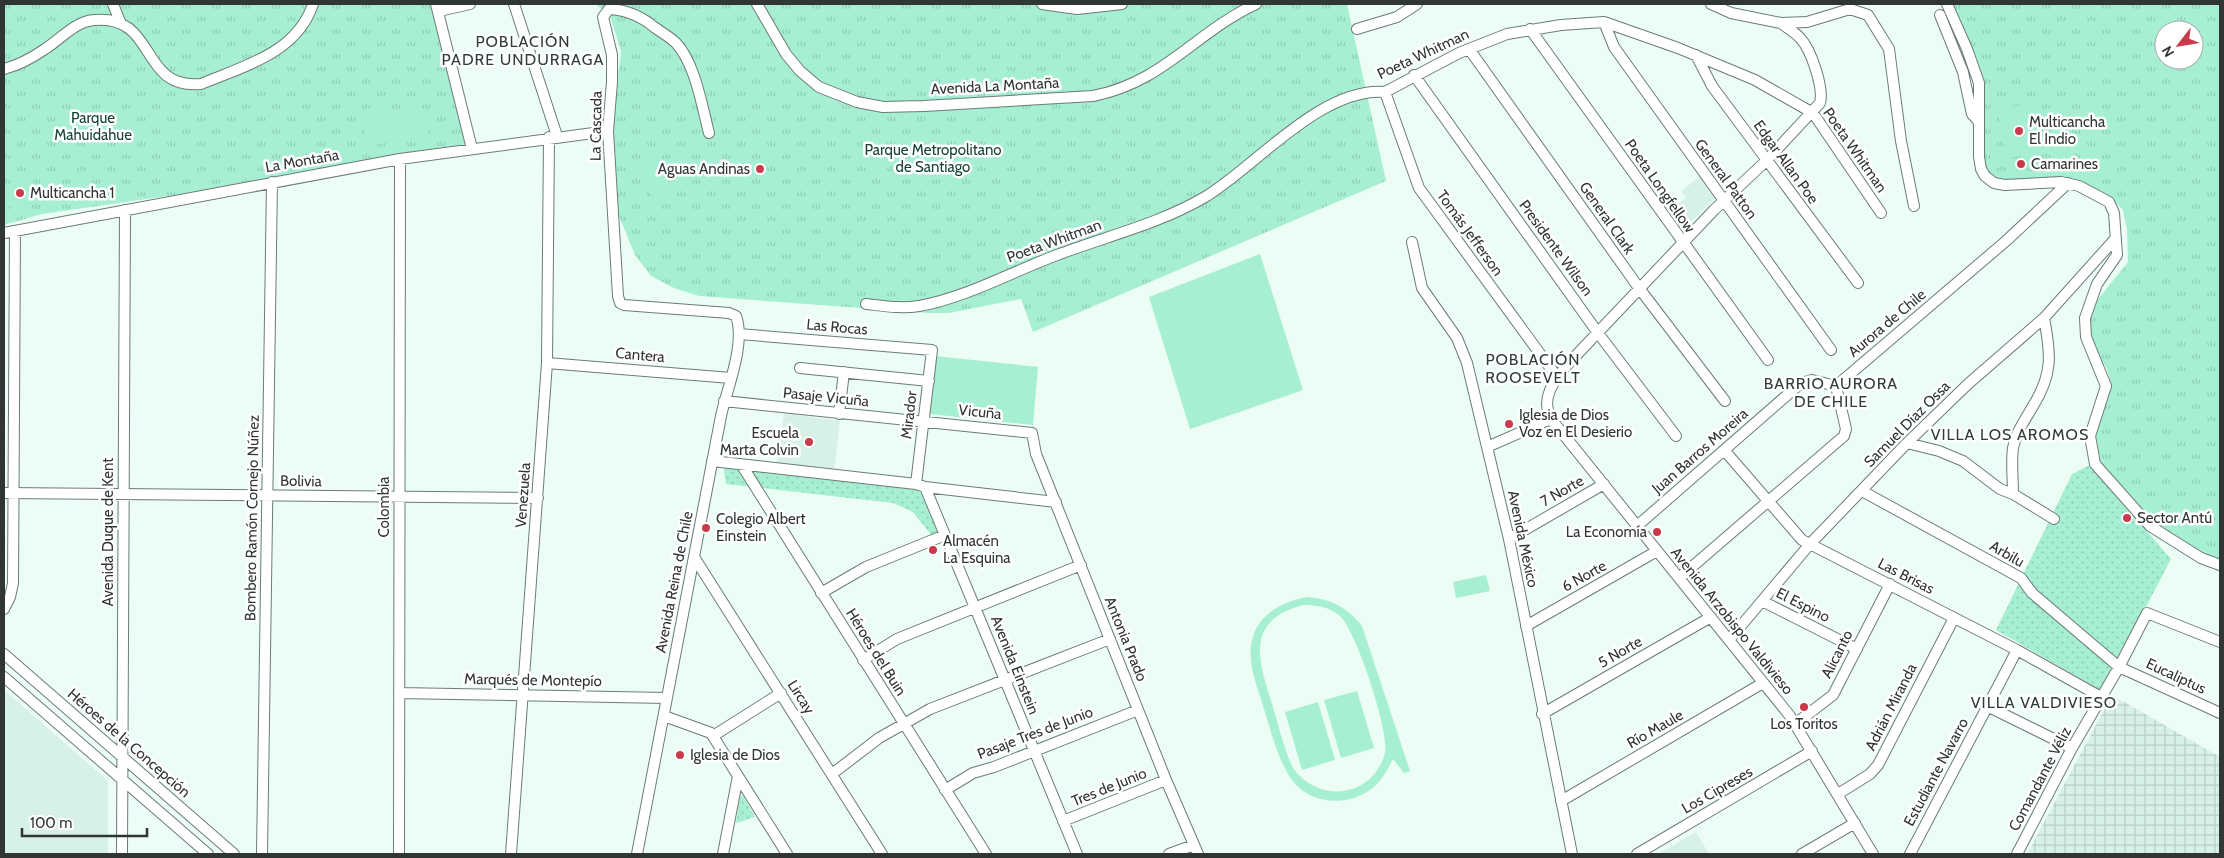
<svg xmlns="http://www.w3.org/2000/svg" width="2224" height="858" font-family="Cabin,sans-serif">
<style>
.built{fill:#d8f1e6}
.industrial{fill:url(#industrial-grid)}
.grass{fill:url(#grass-dots)}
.park{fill:url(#park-tufts);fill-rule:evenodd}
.pitch{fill:#a6efd3;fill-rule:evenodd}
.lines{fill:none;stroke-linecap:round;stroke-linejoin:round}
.minor-casing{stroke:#6c7c75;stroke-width:12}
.minor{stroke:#fff;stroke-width:10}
.poi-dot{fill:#ca3a4b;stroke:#fff;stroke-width:2}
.labels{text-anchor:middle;stroke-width:5;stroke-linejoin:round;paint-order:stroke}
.street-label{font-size:15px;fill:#303633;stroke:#fff}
.park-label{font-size:15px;fill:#174335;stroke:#fff}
.poi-label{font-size:15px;fill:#303633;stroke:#fff;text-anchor:start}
.neighbourhood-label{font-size:16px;letter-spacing:1px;fill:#303e38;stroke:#fff}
</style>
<defs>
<pattern id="industrial-grid" width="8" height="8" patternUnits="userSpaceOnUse" patternTransform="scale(1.25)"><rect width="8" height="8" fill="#d8f1e6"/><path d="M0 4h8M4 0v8" fill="none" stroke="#bacfc6"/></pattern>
<pattern id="grass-dots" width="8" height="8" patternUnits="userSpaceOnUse" patternTransform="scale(1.25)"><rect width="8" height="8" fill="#a6efd3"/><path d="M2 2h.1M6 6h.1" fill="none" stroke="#8fceb6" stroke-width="1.8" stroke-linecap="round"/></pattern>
<pattern id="park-tufts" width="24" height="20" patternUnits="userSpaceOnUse" patternTransform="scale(1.25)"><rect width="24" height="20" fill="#a6efd3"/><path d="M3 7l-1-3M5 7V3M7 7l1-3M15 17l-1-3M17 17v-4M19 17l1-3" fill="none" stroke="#8fceb6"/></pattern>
</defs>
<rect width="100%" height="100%" fill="#ebfdf5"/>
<path class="built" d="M1702,175l15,21 -35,35 -13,-20 17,-13 -5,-7z
M784,413l56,8 -6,50 -57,-8z
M4,690l104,91v73h-104z
M1696,832l13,22h-51z"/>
<path class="industrial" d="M2112,695l108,62v97h-193z"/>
<path class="grass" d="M723,464l192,25 7,5 18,39 -8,3 -19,-24 -20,-9 -167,-19z
M2090,465l81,94 -69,132 -106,-61 76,-156z
M743,796l12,21 -19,6 4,-26z"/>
<path class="park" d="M4,4h427l10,28 27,112 -287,50 -139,20 -38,11z
M596,4h751l39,177 -353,151 -12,-33 -72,14h-20l-230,-17 -25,-8 -23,-12 -16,-21 -16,-39 -7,-90 9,-75 -10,-32z
M1953,4h267v556l-35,-16 -35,-24 -53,-59 -4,-25 18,-53 -4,-14 -14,-23 -4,-18 5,-24 34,-42 -1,-32 -4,-20 -12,-12 -40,-19 -71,1 -8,-2 -9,-12 -2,-91zM2164,30h30v30h-30z"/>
<path class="pitch" d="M2031,104l7,49 -32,5 -7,-50z
M424,109l5,27 -62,10 -4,-27z
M661,159l14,38 -21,7 -14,-37z
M33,180l4,21 -33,7v-23z
M1260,254l43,136 -113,39 -41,-132z
M935,356l103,11 -5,58 -103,-11z
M1486,575l4,16 -34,7 -3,-16z
M1307,597c24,2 40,10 55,29l48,145 -6,2 -11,-14c-5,9 -9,18 -16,25 -23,23 -65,23 -85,-4 -15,-21 -21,-50 -29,-74 -7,-24 -19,-50 -8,-75 9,-20 31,-30 52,-34zM1303,605c13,0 26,2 36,10 17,14 51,118 46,138 -12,45 -67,51 -92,15 -9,-19 -14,-41 -20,-61 -14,-45 -30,-86 30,-102z
M1357,691l17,57 -33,10 -17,-58z
M1318,702l17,58 -33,10 -17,-58z"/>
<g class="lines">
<defs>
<path id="minor" d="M113,4l8,20
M436,4l36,145
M514,4l43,132
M757,4l29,50 14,17 19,16 38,15 26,5 41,-1 169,-10c71,-14 101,-63 163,-92
M1042,4l35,5 45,-5
M1711,4l20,9 50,10 26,-1 43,-13 18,6 21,34 12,92 13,65
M1947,4l20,45 12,34v74l2,12 4,7 9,7 11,2 56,-3 18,4 30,16 5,11 3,42 -20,29 -12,34 1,19 20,49 -16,50 5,28 55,62 51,32 19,7
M439,11l31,-7
M1940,15l23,57 9,42 7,8
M1604,22l10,25 217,303
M1781,23c6,5 14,9 19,15 11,11 24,50 20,65l-54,58 -52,49 -147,155c-13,16 -27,33 -16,54l239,297 83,138
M1357,29l40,-12 20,-13
M1530,29l238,331
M1469,49l170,239 86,113
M1696,55l16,31 146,197
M4,69c15,-4 28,-11 41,-20 16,-10 29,-27 49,-29 64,-6 44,70 107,64 43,-18 96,-31 112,-80
M1414,75l184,258 78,103
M1385,92l34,96 138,189
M4,233l396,-74 208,-28
M1412,242l10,46 35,50 10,25 42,176 63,315
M866,304c18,2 36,5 53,2 46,-8 95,-35 138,-51 50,-19 102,-31 148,-58 51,-31 116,-110 180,-105l74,-39 48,-19 54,-9 43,-3 74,26 77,32 58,33 68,100
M739,334l193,16 -16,134
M547,363l184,15
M800,368l129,13
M1836,386l170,-145 62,-58
M724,401l308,32 4,21 130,326 32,74
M839,414l5,-42
M1907,443l32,8 24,10 37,28 13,5 41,25
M1487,447l64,-28
M1724,450l78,90 215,110 84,47
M712,461l204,23 9,3 131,15
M741,464l245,390
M925,487l152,367
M1862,491l159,87 11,15 87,74 101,46
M4,493l534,5
M2013,494c0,-15 -2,-32 0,-46 3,-16 12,-28 20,-42 20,-32 18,-52 11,-88
M1637,526l164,-143 11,-3 24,6
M1509,539l95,-55
M694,557l188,297
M1679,578l165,-142 2,-7 -10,-43
M821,593l45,-26 79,-32
M1762,601l95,48
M4,609l6,-12 3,-14 2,-352
M1526,626l131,-75
M1729,640l81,-96 97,-101 61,-59 76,-66 71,-79
M4,654l230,200
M863,660l34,-21 184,-74
M4,677l204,177
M399,693l268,5
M1987,706l85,42
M1542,714l169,-97
M664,716l47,17 76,121
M1795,724l38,-29 57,-111
M713,736l68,-43
M832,774l47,-36 51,-29 180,-70
M945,790l28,-17 21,-6 144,-57
M1838,794l32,-20 8,-9 76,-147
M1561,801l202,-118
M1063,821l103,-41
M122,854l3,-644
M262,854l10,-672
M399,854l1,-695
M511,854l36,-491 2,-226
M637,854l84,-438c6,-28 25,-72 15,-100l-7,-3 -105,-8 -4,-2 -2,-7 -10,-165 4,-49v-27l-9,-38 6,-8c16,1 32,7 45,18 7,5 16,10 22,16 19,20 26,63 33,90
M723,854l15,-78
M1169,854l25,-9
M1637,854l175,-103
M1802,854l53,-31
M1910,854l107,-204
M2017,854l55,-106 47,-81 28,-54 73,29"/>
</defs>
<use href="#minor" class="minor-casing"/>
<use href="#minor" class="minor"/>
</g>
<g class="poi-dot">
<circle cx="2019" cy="131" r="5"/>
<circle cx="2021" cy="164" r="5"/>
<circle cx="760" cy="169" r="5"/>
<circle cx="20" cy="193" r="5"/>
<circle cx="1509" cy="424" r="5"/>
<circle cx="809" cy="442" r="5"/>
<circle cx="2127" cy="518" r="5"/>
<circle cx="706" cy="528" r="5"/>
<circle cx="1657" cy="532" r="5"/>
<circle cx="933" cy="550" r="5"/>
<circle cx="1804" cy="707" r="5"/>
<circle cx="680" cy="755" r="5"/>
</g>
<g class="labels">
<g class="street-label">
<text transform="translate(1423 54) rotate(-25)" y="5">Poeta Whitman</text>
<text transform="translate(995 86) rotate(-3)" y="5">Avenida La Montaña</text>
<text transform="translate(596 126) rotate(-89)" y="5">La Cascada</text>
<text transform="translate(1855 150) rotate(55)" y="5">Poeta Whitman</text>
<text transform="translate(302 161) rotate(-10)" y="5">La Montaña</text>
<text transform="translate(1786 162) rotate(54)" y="5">Edgar Allan Poe</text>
<text transform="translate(1726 179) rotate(54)" y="5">General Patton</text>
<text transform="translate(1660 186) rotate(55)" y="5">Poeta Longfellow</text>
<text transform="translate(1607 218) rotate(55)" y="5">General Clark</text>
<text transform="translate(1470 233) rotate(54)" y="5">Tomás Jefferson</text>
<text transform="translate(1054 241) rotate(-20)" y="5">Poeta Whitman</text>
<text transform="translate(1556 248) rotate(54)" y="5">Presidente Wilson</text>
<text transform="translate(1887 323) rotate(-40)" y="5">Aurora de Chile</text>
<text transform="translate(837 327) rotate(5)" y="5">Las Rocas</text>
<text transform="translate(640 355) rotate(5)" y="5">Cantera</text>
<text transform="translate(826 397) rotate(6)" y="5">Pasaje Vicuña</text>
<text transform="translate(980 412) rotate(6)" y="5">Vicuña</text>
<text transform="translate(909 415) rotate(-83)" y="5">Mirador</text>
<text transform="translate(1907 424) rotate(-45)" y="5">Samuel Díaz Ossa</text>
<text transform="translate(1700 451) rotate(-41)" y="5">Juan Barros Moreira</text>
<text transform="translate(301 481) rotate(1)" y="5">Bolivia</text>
<text transform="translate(1562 491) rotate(-30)" y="5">7 Norte</text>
<text transform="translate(523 495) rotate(-86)" y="5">Venezuela</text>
<text transform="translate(384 507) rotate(-90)" y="5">Colombia</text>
<text transform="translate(252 518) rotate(-89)" y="5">Bombero Ramón Cornejo Núñez</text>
<text transform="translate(108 532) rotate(-90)" y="5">Avenida Duque de Kent</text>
<text transform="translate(1523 539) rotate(78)" y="5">Avenida México</text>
<text transform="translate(2007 554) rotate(30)" y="5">Arbilu</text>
<text transform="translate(1584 576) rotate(-29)" y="5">6 Norte</text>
<text transform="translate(1906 576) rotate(27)" y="5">Las Brisas</text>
<text transform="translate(674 582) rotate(-79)" y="5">Avenida Reina de Chile</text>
<text transform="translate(1803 605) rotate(27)" y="5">El Espino</text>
<text transform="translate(1732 621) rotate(51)" y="5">Avenida Arzobispo Valdivieso</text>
<text transform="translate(1126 639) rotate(68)" y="5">Antonia Prado</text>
<text transform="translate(876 652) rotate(58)" y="5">Héroes del Buin</text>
<text transform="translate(1620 652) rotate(-30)" y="5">5 Norte</text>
<text transform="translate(1837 654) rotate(-63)" y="5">Alicanto</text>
<text transform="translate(1015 665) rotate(68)" y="5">Avenida Einstein</text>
<text transform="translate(2176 676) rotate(25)" y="5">Eucaliptus</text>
<text transform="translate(533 680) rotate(1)" y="5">Marqués de Montepío</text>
<text transform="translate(801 697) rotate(58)" y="5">Lircay</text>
<text transform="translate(1891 707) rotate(-63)" y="5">Adrián Miranda</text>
<text transform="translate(1655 729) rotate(-30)" y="5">Río Maule</text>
<text transform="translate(1035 733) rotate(-21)" y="5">Pasaje Tres de Junio</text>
<text transform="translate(129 743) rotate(41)" y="5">Héroes de la Concepción</text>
<text transform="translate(1936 772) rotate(-62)" y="5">Estudiante Navarro</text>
<text transform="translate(2040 779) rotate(-62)" y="5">Comandante Véliz</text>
<text transform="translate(1109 787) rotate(-22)" y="5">Tres de Junio</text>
<text transform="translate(1717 790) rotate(-30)" y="5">Los Cipreses</text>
</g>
<g class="park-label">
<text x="93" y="123">Parque<tspan x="93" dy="17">Mahuidahue</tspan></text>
<text x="933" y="155">Parque Metropolitano<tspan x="933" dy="17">de Santiago</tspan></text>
</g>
<g class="poi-label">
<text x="2029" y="127">Multicancha<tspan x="2029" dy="17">El Indio</tspan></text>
<text x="2031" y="169">Camarines</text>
<text x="750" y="174" text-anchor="end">Aguas Andinas</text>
<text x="30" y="198">Multicancha 1</text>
<text x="1519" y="420">Iglesia de Dios<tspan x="1519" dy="17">Voz en El Desierio</tspan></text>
<text x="799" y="438" text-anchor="end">Escuela<tspan x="799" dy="17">Marta Colvin</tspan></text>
<text x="2137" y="523">Sector Antú</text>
<text x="716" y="524">Colegio Albert<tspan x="716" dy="17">Einstein</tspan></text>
<text x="1647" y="537" text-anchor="end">La Economía</text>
<text x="943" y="546">Almacén<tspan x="943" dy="17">La Esquina</tspan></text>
<text x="1804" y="729" text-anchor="middle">Los Toritos</text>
<text x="690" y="760">Iglesia de Dios</text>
</g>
<g class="neighbourhood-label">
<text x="523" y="47">POBLACIÓN<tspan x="523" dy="18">PADRE UNDURRAGA</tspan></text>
<text x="1533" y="365">POBLACIÓN<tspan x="1533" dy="18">ROOSEVELT</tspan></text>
<text x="1831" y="389">BARRIO AURORA<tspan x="1831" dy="18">DE CHILE</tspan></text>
<text x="2010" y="440">VILLA LOS AROMOS</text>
<text x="2044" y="708">VILLA VALDIVIESO</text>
</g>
</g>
<rect width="2224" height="858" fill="none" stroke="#303633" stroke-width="10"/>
<g transform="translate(2179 45) rotate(239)"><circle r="24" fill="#ffffff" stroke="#acafad"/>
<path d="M0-4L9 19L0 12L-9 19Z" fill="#ca3a4b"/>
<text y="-8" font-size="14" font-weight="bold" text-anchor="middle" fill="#303633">N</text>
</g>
<path d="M22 828v8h125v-8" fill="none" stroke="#303633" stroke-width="2.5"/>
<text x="30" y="828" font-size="15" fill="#303633" stroke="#ffffff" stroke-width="4" paint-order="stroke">100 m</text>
</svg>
